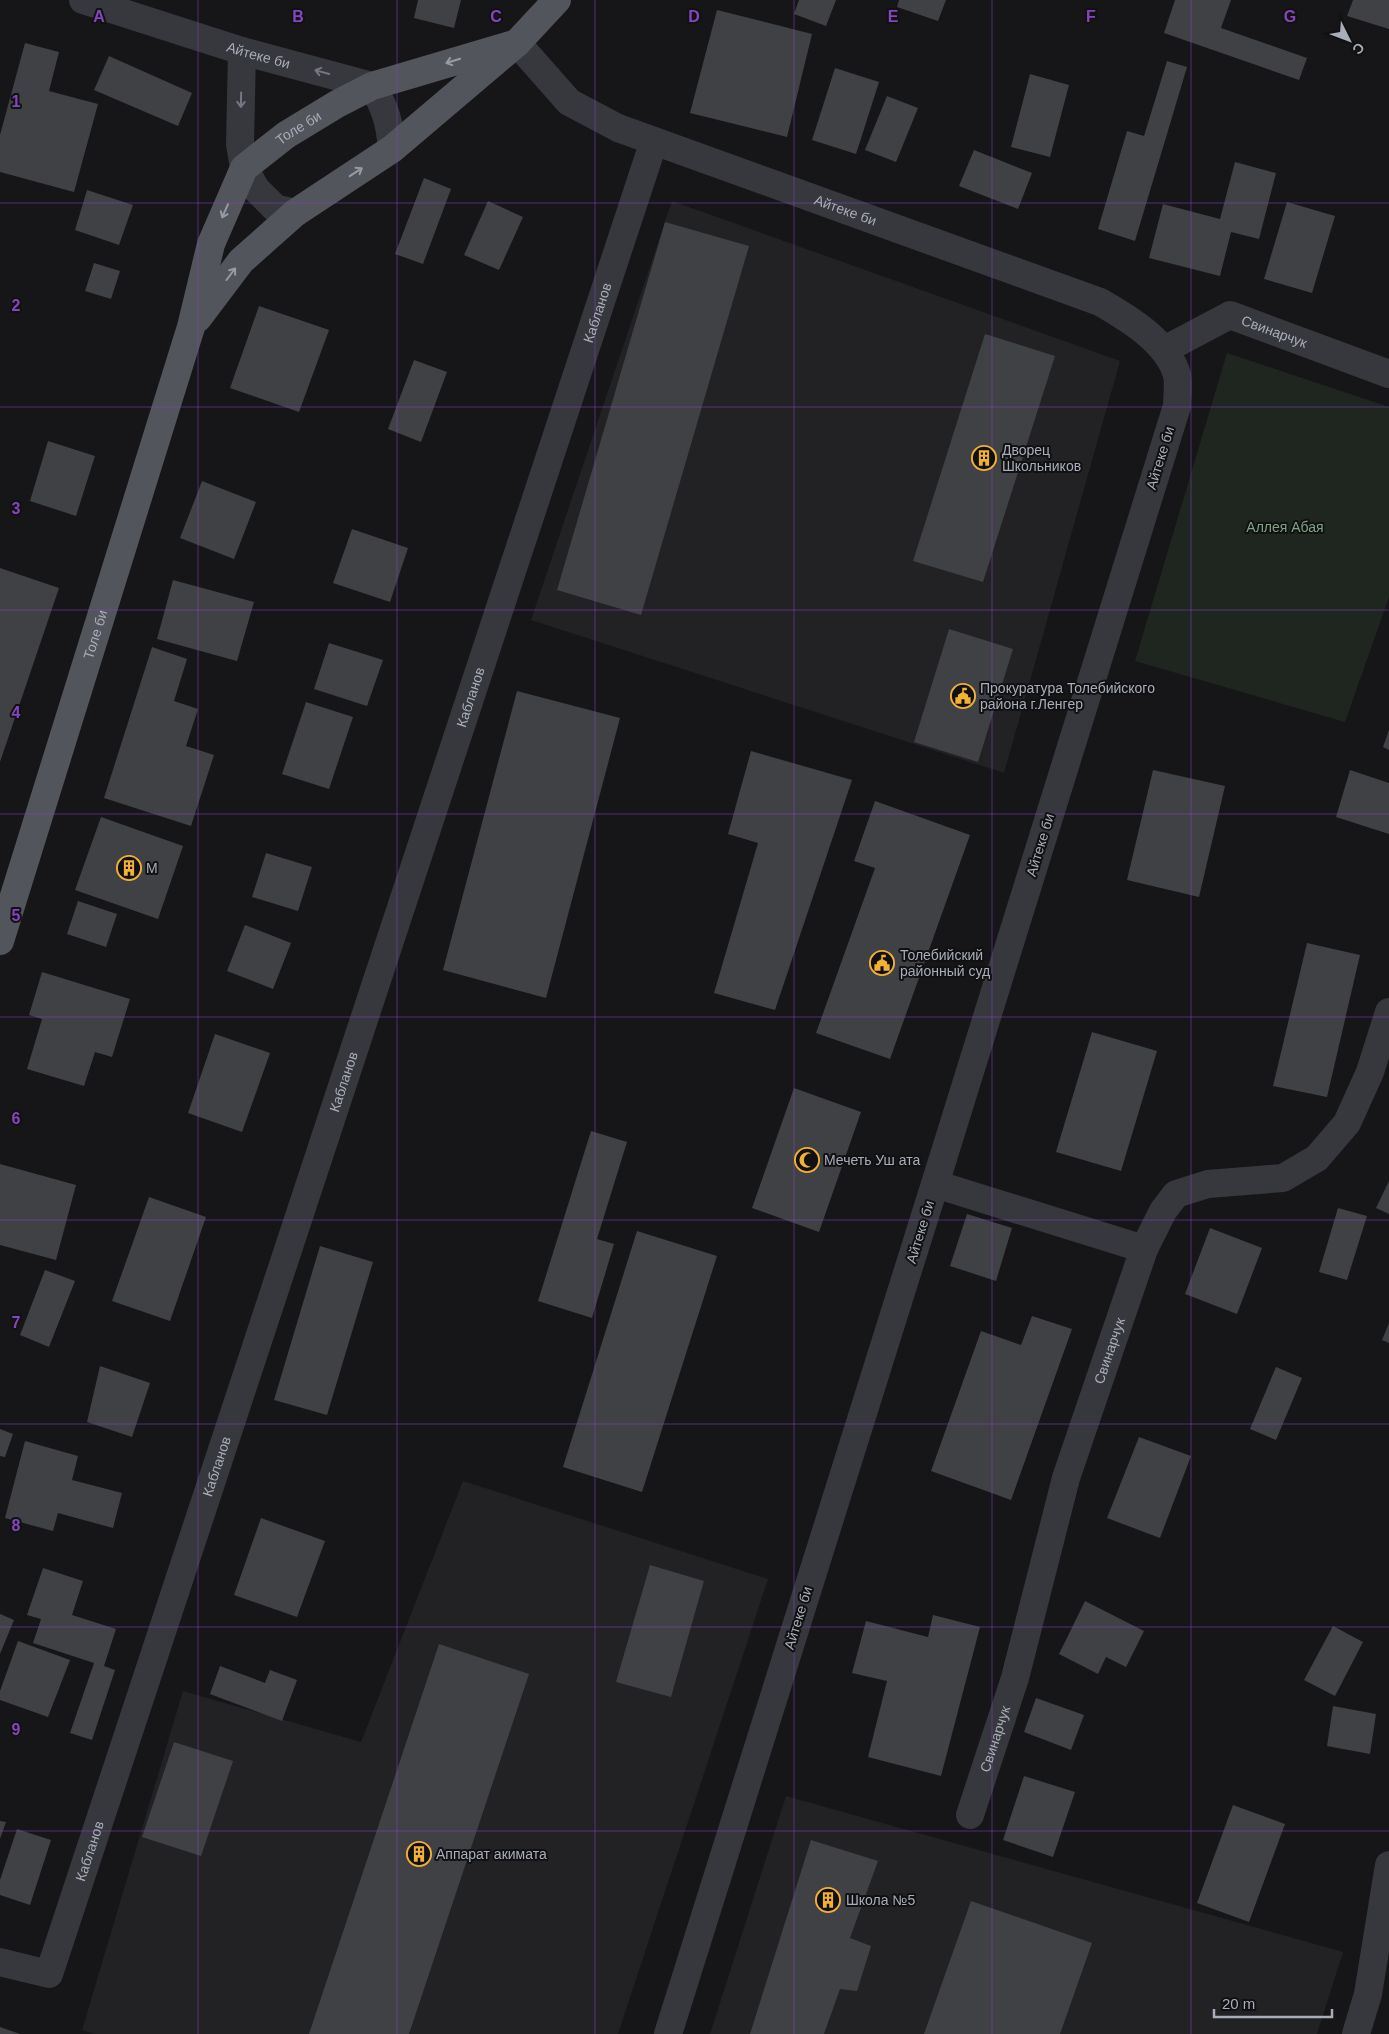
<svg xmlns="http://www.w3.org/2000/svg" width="1389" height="2034" font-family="Arial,sans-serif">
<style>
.built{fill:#222225}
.green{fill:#1e261f}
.building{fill:#404145}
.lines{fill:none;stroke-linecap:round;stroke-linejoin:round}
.minor{stroke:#37383d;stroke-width:28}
.major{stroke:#53555c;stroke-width:28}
.oneway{stroke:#979ba6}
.oneway2{stroke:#757881}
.grid{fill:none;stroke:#8446be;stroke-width:1;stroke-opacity:0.55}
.labels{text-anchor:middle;stroke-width:4;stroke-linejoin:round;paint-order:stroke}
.street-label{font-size:14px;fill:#a8adb8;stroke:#111113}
.poi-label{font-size:14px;fill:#a8adb8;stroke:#111113;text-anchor:start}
.park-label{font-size:14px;fill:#7fa381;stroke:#111113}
.grid-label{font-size:16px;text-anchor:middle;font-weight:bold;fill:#8446be;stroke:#111113;stroke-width:4;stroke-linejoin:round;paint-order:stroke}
</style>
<rect width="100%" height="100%" fill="#161618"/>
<path class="built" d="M672,201l448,160 -116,412 -473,-153z
M463,1481l305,98 -150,455h-523l-13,-4 101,-339 178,51z
M786,1796l557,156 -26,82h-607z"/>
<path class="green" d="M1227,353l162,54v190l-44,125 -210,-61z"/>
<path class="building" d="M418,0h43l-7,28 -40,-10z
M799,0h37l-10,26 -32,-12z
M899,0h47l-8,21 -41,-14z
M1175,0h56l-10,28 86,30 -8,22 -135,-47z
M1353,0h36v29l-42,-13z
M717,10l95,24 -25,103 -97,-24z
M25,43l34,9 -10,39 49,13 -24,88 -74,-20v-37z
M109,56l83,37 -14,33 -84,-36z
M1167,61l20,6 -52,174 -37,-12 29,-98 17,5z
M835,68l44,14 -23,72 -44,-14z
M1030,74l39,11 -19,72 -39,-10z
M887,96l31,12 -22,54 -31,-12z
M974,150l58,23 -14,36 -59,-23z
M1235,162l41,11 -17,66 -28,-7 -11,44 -71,-18 14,-54 57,15z
M424,178l27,11 -28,75 -28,-10z
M87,190l46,15 -14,40 -44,-15z
M488,201l35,16 -24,53 -35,-15z
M1287,202l48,14 -23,77 -48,-14z
M665,222l84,24 -108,369 -84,-25z
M94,263l26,8 -9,28 -26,-8z
M259,306l70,24 -30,82 -69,-24z
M985,334l70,22 -72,226 -70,-21z
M414,360l33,12 -26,70 -33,-13z
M48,441l47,15 -19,60 -46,-15z
M202,481l54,21 -22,57 -54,-21z
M352,529l56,19 -18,54 -57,-19z
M0,568l59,20 -59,174z
M173,580l81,22 -17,59 -80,-22z
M949,629l64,20 -35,113 -64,-20z
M329,643l54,17 -16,46 -53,-17z
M152,647l35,12 -13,42 24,8 -12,37 28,9 -23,71 -87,-28z
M517,691l103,27 -74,280 -103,-28z
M306,702l47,15 -24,72 -47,-15z
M1389,730v20l-6,-3z
M751,751l101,29 -77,230 -61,-17 44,-150 -30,-9z
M1153,770l72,16 -26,111 -72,-17z
M1350,770l39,13v51l-53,-17z
M875,801l95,34 -80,224 -74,-26 59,-165 -21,-7z
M101,817l82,29 -25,73 -83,-29z
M266,853l46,14 -14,44 -46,-14z
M78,901l39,13 -11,33 -39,-13z
M245,925l46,18 -18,46 -46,-18z
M1307,943l53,12 -33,142 -54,-11z
M42,972l88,27 -18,58 -17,-5 -11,34 -57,-17 15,-50 -13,-4z
M1092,1032l65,19 -36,120 -65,-19z
M215,1034l55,19 -28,79 -54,-19z
M794,1088l67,24 -42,120 -67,-24z
M591,1131l36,11 -30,97 17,5 -22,74 -54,-17z
M0,1164l76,21 -20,75 -56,-15z
M1389,1181v33l-13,-6z
M149,1197l57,20 -36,104 -58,-20z
M1338,1208l29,8 -20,64 -28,-8z
M967,1214l45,14 -16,53 -46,-15z
M1210,1228l52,20 -25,66 -52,-20z
M637,1231l80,25 -75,236 -79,-25z
M320,1246l53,16 -46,153 -53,-15z
M45,1270l30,11 -26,66 -29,-12z
M1032,1316l40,13 -61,171 -80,-29 50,-140 40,14z
M1389,1323v20l-7,-3z
M100,1366l50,17 -18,54 -45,-15z
M1276,1367l26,11 -26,62 -26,-11z
M0,1429l13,5 -8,23 -5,-1z
M1139,1437l52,19 -31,82 -53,-20z
M25,1441l53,15 -6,24 50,13 -9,35 -55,-15 -5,18 -48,-13z
M261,1518l64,23 -28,76 -63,-22z
M650,1565l54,16 -33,116 -55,-15z
M43,1568l40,13 -11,34 44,14 -12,37 11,4 -23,70 -22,-7 24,-70 -61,-20 8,-24 -14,-4z
M1085,1601l59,30 -18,36 -20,-10 -8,17 -39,-20z
M0,1614l14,6 -14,34z
M933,1615l47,12 -39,149 -73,-19 19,-76 -35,-8 14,-52 62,16z
M1333,1626l30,16 -28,54 -31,-16z
M18,1641l52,19 -22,57 -48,-17v-9z
M439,1644l90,30 -120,360h-100z
M220,1666l45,17 5,-13 27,10 -15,41 -72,-27z
M1036,1698l48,17 -13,35 -47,-18z
M1333,1706l43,8 -6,40 -43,-8z
M174,1742l59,19 -32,95 -59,-19z
M1024,1776l51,16 -22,65 -50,-17z
M1233,1805l52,19 -36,98 -52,-19z
M0,1821l6,1 -6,17z
M17,1829l34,11 -21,65 -30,-10v-15z
M811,1840l67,21 -28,77 21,8 -14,45 -17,-2 -16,45h-74z
M971,1901l121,42 -32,91h-136z
M0,2027l20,7h-20z"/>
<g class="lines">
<g class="minor">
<path id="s1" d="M83,0l159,51 130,35c13,21 18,37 20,63"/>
<path id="s2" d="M517,43l52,59 49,26 482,174c28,16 68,40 77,73 2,9 0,22 0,31l-242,778 -267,850"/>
<path d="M242,51l-2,93 4,24 12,21 19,19 20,5"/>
<path id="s3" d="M1164,350l66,-35 159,59"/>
<path d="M935,1184l209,65"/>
<path id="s4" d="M970,1815l45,-137 51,-200 78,-229 19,-38 13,-17 32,-10 75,-6 34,-20 30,-35 23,-51 19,-60"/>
<path id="s5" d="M0,1962l49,12 605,-1833"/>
<path d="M1356,2034l12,-40 21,-129"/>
</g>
<g class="major">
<path d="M198,318l43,-57 54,-48 97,-64 125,-106 40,-43"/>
<path id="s6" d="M0,941l191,-614 20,-83 33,-76 42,-33 51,-31 35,-18 145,-43"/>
</g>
</g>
<defs><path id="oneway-shaft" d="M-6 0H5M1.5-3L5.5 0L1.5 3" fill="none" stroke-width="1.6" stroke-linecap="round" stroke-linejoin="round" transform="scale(1.25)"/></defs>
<g class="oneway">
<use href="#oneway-shaft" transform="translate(453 61) rotate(163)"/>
<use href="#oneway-shaft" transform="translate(356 172) rotate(-33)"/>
<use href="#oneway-shaft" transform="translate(225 211) rotate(114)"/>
<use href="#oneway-shaft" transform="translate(231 274) rotate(-53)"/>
</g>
<g class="oneway2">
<use href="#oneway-shaft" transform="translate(322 72) rotate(-165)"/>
<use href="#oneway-shaft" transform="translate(241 100) rotate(91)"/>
</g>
<path class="grid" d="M198,0v2034M397,0v2034M595,0v2034M794,0v2034M992,0v2034M1191,0v2034M0,203h1389M0,407h1389M0,610h1389M0,814h1389M0,1017h1389M0,1220h1389M0,1424h1389M0,1627h1389M0,1831h1389"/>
<defs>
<symbol id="building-ring" viewBox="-11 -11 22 22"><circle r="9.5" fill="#111113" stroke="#f2b134" stroke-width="1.5"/><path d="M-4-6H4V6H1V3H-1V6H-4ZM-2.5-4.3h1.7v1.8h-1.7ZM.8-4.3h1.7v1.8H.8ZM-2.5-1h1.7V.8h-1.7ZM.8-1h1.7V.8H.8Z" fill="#f2b134"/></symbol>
<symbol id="civic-ring" viewBox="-11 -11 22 22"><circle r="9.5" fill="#111113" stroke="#f2b134" stroke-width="1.5"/><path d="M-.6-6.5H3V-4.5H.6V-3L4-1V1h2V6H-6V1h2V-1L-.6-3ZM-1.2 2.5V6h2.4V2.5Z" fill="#f2b134"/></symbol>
<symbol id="mosque-ring" viewBox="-11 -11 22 22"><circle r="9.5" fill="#111113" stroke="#f2b134" stroke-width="1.5"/><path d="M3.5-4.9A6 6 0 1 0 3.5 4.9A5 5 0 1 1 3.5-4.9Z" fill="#f2b134"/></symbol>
</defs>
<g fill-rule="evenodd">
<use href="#building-ring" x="970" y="444" width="28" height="28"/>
<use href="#civic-ring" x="949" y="682" width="28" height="28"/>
<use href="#building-ring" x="115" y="854" width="28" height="28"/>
<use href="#civic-ring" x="868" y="949" width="28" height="28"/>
<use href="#mosque-ring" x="793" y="1146" width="28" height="28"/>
<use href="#building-ring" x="405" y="1840" width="28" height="28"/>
<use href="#building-ring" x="814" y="1886" width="28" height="28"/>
</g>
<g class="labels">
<g class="street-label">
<text dy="5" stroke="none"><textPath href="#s1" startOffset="184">Айтеке би</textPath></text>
<text dy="5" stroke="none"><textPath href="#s6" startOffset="879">Толе би</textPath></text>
<text dy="5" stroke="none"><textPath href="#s2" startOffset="376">Айтеке би</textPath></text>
<text dy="5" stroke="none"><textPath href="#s5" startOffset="1800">Кабланов</textPath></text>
<text dy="5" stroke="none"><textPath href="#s3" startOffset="122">Свинарчук</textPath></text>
<text transform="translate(1160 458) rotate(-73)" y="5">Айтеке би</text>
<text dy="5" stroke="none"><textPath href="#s6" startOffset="321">Толе би</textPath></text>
<text dy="5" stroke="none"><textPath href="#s5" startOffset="1395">Кабланов</textPath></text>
<text transform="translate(1040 845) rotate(-73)" y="5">Айтеке би</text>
<text dy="5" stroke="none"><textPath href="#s5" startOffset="990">Кабланов</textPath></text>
<text transform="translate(920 1232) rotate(-73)" y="5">Айтеке би</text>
<text dy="5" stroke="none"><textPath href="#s4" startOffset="485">Свинарчук</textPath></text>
<text dy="5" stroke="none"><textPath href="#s5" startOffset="585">Кабланов</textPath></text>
<text transform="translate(798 1618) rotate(-73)" y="5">Айтеке би</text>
<text dy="5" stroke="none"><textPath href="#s4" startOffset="80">Свинарчук</textPath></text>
<text dy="5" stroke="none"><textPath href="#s5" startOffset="180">Кабланов</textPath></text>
</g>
<g class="poi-label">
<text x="1002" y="455">Дворец<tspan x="1002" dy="16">Школьников</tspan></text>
<text x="980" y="693">Прокуратура Толебийского<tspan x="980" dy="16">района г.Ленгер</tspan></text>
<text x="146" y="873">M</text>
<text x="900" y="960">Толебийский<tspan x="900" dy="16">районный суд</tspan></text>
<text x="824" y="1165">Мечеть Уш ата</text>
<text x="436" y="1859">Аппарат акимата</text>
<text x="846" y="1905">Школа №5</text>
</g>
<g class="park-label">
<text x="1285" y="532">Аллея Абая</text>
</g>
</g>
<g class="grid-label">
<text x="99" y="22">A</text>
<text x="298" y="22">B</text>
<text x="496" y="22">C</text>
<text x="694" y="22">D</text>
<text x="893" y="22">E</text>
<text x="1091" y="22">F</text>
<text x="1290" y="22">G</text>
<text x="16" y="107">1</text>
<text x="16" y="311">2</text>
<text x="16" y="514">3</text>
<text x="16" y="718">4</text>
<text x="16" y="921">5</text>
<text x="16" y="1124">6</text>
<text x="16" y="1328">7</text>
<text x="16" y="1531">8</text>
<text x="16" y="1735">9</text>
</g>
<g transform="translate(1349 40) rotate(132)" stroke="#111113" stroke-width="4" paint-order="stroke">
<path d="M0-4L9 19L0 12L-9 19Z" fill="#a8adb8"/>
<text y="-8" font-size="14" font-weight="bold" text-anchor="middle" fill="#a8adb8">С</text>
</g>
<path d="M1214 2009v8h118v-8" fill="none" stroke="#a8adb8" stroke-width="2.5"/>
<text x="1222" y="2009" font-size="15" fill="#a8adb8" stroke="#111113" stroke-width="4" paint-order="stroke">20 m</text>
</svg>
